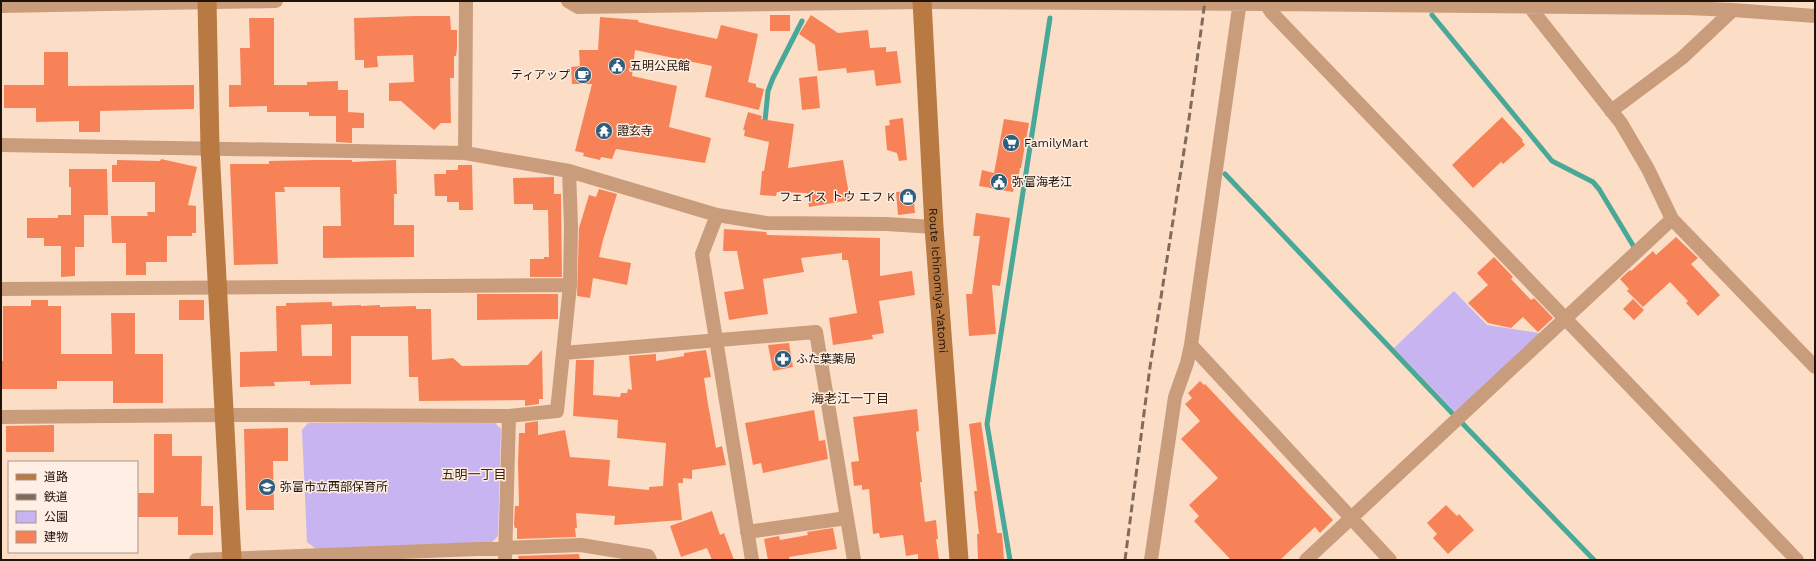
<svg xmlns="http://www.w3.org/2000/svg" width="1816" height="561" font-family="'Work Sans','Noto Sans JP',sans-serif">
<style>
.green{fill:#c8b4f0}
.lines{fill:none;stroke-linecap:round;stroke-linejoin:round}
.stream{stroke:#49a897;stroke-width:5}
.building{fill:#f88258;fill-rule:evenodd}
.street{stroke:#c99d7b;stroke-width:14}
.secondary{stroke:#b87943;stroke-width:19}
.rail{stroke:#806b5c;stroke-width:3;stroke-dasharray:8 4;stroke-linecap:butt}
.labels{text-anchor:middle;stroke-width:3;stroke-linejoin:round;paint-order:stroke}
.poi-label{font-size:12px;fill:#1f1208;stroke:#feeee3;text-anchor:start}
.street-label{font-size:12px;fill:#1f1208;stroke:#feeee3}
.neighbourhood-label{font-size:13px;fill:#3d2208;stroke:#feeee3}
</style>
<rect width="100%" height="100%" fill="#fcdec7"/>
<path class="green" d="M1454,291l33,34 52,8 -2,6 -80,75 -63,-66z
M308,423h187l6,6 -3,107 -6,6 -176,7 -9,-7 -5,-112z"/>
<g class="lines">
<path class="stream" d="M1432,15l120,146 41,21 6,7 35,58
M765,121l3,-30 5,-13 29,-57
M1225,174l227,239
M1463,424l131,136
M1010,560l-23,-136 63,-406"/>
</g>
<path class="building" d="M770,15h20v16h-20z
M811,15l27,18 30,-3 2,18 16,-1v5l11,-1 4,32 -25,3 -2,-16 -27,3 -1,-5 -28,3 -3,-26 -16,-11z
M415,16h35l1,14h6v18l-1,8h-2v22h-4l1,45h-10l-7,7 -33,-29h-12v-18l25,-1 -1,-27 -36,1 1,11 -14,1v-8h-9l-1,-42z
M600,17l38,3v2l79,17 4,-14 37,9 -10,48 8,2v3l8,2 -5,21 -54,-13 7,-31 -77,-16 -3,26 45,10 -8,41 42,11 -6,25 -89,-14 -4,10 -11,-2 -1,3 -17,-4 1,-3 -9,-2 17,-67h-20l-1,-17 9,-1 -1,-16h19z
M249,18h25v67h33v-3l31,-1v9h10v22l16,1v15h-12v15l-16,-1v-26h-27v-4h-42v-6l-38,1v-22h12l-1,-37h10z
M44,52h24v34l126,-1v24l-94,2v21h-21v-11l-43,1v-14h-32v-23h40z
M817,76l3,32 -18,2 -3,-32z
M748,112l14,4 -1,3 33,5 -6,44 55,-8 7,40 -41,7 -2,-14 -30,-1 -1,4 -16,-1 2,-24h2l5,-29 -25,-6 1,-6h-2z
M1502,117l21,23 -1,1 3,4 -22,19 -2,-2 -28,26 -21,-23z
M903,118l4,42 -8,1 -2,-8 -10,-3 -2,-24 5,-1 -1,-5z
M1004,119l25,4 -8,45h-1l-3,20 -3,-1 -1,5 -34,-6 3,-16 12,3z
M161,159l36,8 -9,38 8,1v27h-4v3h-25v26h-21v13h-20v-32h-14l-1,-27h37l-1,-4h8v-30h-43v-17h5v-5l43,1z
M316,160h36v2l44,-2 1,34h-3v31h20v32l-91,1v-32h18l-1,-39h-56l1,5h-10l3,72 -44,1 -4,-101h39v-3z
M458,165h14l1,45h-14v-8h-12v-6h-12l-1,-22h12v-4h12z
M69,169h38l1,46h-24v32h-9v29l-14,1v-31h-17v-8h-17v-20h31v-3h13v-28h-2z
M554,177v17h7l1,83h-32v-18h14v-2h5l-1,-47h-15v-6h-19l-1,-26z
M599,189l18,5 -14,46 -4,17 32,6 -4,22 -34,-7 -3,20 -13,-2 2,-68 10,-33 7,2z
M913,191l2,22 -17,2 -2,-23z
M976,213l34,5 -10,68 -8,-1 4,49 -27,2 -3,-42h6l8,-58h-7z
M724,229l42,3 1,3 113,3v38l32,-5 3,24 -36,6 5,32 -12,2 1,4 -40,6 -4,-27 28,-5 -9,-53h-6v-7l-41,5 3,14 -41,7 5,35 -39,6 -5,-28 20,-3 -7,-38h-14z
M1676,237l22,21 -7,6 29,31 -22,21 -12,-13 2,-2 -18,-19 -27,25 -16,-16 2,-2 -9,-10 10,-9 1,1 22,-20 3,4z
M1494,257l19,20 -2,2 20,21 3,-2 19,20 -15,14 -15,-15 -12,11 -23,-5 -20,-20 20,-18 -11,-12z
M477,294h81v25l-81,1z
M1633,299l11,11 -10,10 -11,-11z
M31,300h17v6h13v48h51l-1,-41h24v41h28v49h-50v-22h-56v8h-56v-28h2v-55h28z
M179,300h25v20h-25z
M332,302v4l29,-1v1l19,-1v2l36,-1v3h15l1,51 21,-2 9,8 66,-1 14,-15 1,49h-4v5l-14,2v-6l-106,1 -1,-24h-9l-1,-41h-57v48l-41,1v-4l-36,1 1,4 -35,1v-35l37,-1 -1,-45h10v-3zM332,324v32h-30l-1,-31z
M789,343l4,24 -20,4 -5,-26z
M706,350l5,27 -7,1 4,26 8,44 6,-2 4,19 -34,5v9l-9,-1v5h-5l4,37 -68,5 1,-9 -39,-3 1,15h-2l1,9 -59,2v-11h-2l-1,-4 1,-18h4l-1,-42 1,-31h6v-10l13,-2v14l27,-5 5,27 40,3 -2,26 41,4v-3l14,-1 3,-43 -49,-5 1,-18 -45,-4 3,-56h18l-1,35 27,2 1,-4h6l1,-4 4,1 -3,-34 27,-2v7l28,-5v-3z
M1200,381l4,4 1,-1 128,136 -13,13 -5,-6 -35,33h-49l-37,-39 5,-5 -10,-11 29,-27 -37,-39 19,-18 -15,-17 7,-6 -4,-5z
M917,409l2,22 -3,1 6,50h-2l5,40 11,-2 2,19h-2l3,21h-21v-6l-12,2 -3,-21 -23,3 -1,-5 -6,1 -4,-45 -7,1v-5l-8,1 -3,-24 8,-1 -6,-44z
M814,410l5,31 6,-1 3,19 -65,14 -2,-10 -8,2 -8,-42z
M981,422l16,111h5l2,27h-26l-1,-26h2l-5,-43h3l-8,-67z
M54,425v27h-48v-26z
M288,428v33h-15l1,49h-28l-2,-81z
M154,434h18v22h30l-1,50h12v29h-35v-18h-41v-24h17z
M1446,505l11,11 2,-2 15,16 -26,24 -15,-16 4,-4 -10,-11z
M712,511l8,24 4,-2 10,27h-22l-5,-12 -26,9 -11,-31z
M833,528l4,21 -48,8 1,3h-22l-4,-21 15,-3 1,4 28,-5 -1,-3z
M579,554l1,6h-61l-1,-4z"/>
<g class="lines">
<path class="street" d="M568,1l10,6 344,-5 344,2 421,4 46,2 82,6
M1266,4l6,9 525,547
M1,6l275,-5
M1611,111l71,-53 51,-48
M1,145l464,8 104,18 148,44 49,8 120,1 48,3
M465,153l1,-152
M717,215l-15,39 50,306
M1672,219l143,148
M1,289l569,-4
M1191,345l199,215
M563,353l253,-21 38,228
M1,417l223,-2 285,1 48,-5 13,-126 1,-59 -2,-55
M747,532l100,-14
M196,560l385,-15 67,11 2,4
M505,560l4,-144
M1151,560l24,-163 12,-34 4,-18 49,-344
M1306,560l366,-341 -24,-50 -27,-46 -92,-117"/>
<g class="secondary">
<path d="M207,1l3,147 22,412"/>
<path id="s1" d="M922,1l12,226 25,333"/>
</g>
<path class="rail" d="M1125,560l25,-193 39,-248 16,-118"/>
</g>
<defs>
<symbol id="civic-disc" viewBox="-11 -11 22 22"><circle r="9.5" fill="#305f7e" stroke="#feeee3"/><path d="M-.6-6.5H3V-4.5H.6V-3L4-1V1h2V6H-6V1h2V-1L-.6-3ZM-1.2 2.5V6h2.4V2.5Z" fill="#fff"/></symbol>
<symbol id="cafe-disc" viewBox="-11 -11 22 22"><circle r="9.5" fill="#305f7e" stroke="#feeee3"/><path d="M-5.5-4.5H6V0H3Q3 3.5 0 3.5H-2.5Q-5.5 3.5-5.5 0ZM3-3.2v2h1.7v-2ZM-6 4.5H4V6H-6Z" fill="#fff"/></symbol>
<symbol id="temple-disc" viewBox="-11 -11 22 22"><circle r="9.5" fill="#305f7e" stroke="#feeee3"/><path d="M0-6L5-2H3V0L6.5 2.5H4V6H1.5V3h-3V6H-4V2.5H-6.5L-3 0V-2H-5Z" fill="#fff"/></symbol>
<symbol id="supermarket-disc" viewBox="-11 -11 22 22"><circle r="9.5" fill="#305f7e" stroke="#feeee3"/><path d="M-6-5.5h2.5l.6 2H6L4.5 2H-2.5L-4.4-4H-6ZM-1.5 3.2a1.3 1.3 0 1 0 .1 0ZM3 3.2a1.3 1.3 0 1 0 .1 0Z" fill="#fff"/></symbol>
<symbol id="shop-disc" viewBox="-11 -11 22 22"><circle r="9.5" fill="#305f7e" stroke="#feeee3"/><path d="M-5-2.5h2.3a2.7 3.5 0 0 1 5.4 0H5L5.5 6h-11ZM-1.5-2.5h3a1.5 2.3 0 0 0-3 0Z" fill="#fff"/></symbol>
<symbol id="pharmacy-disc" viewBox="-11 -11 22 22"><circle r="9.5" fill="#305f7e" stroke="#feeee3"/><path d="M-2-6h4v4h4v4h-4v4h-4v-4h-4v-4h4Z" fill="#fff"/></symbol>
<symbol id="school-disc" viewBox="-11 -11 22 22"><circle r="9.5" fill="#305f7e" stroke="#feeee3"/><path d="M0-5L7-2L0 1L-7-2ZM-4 1L0 2.5L4 1V4Q0 6-4 4Z" fill="#fff"/></symbol>
</defs>
<g fill-rule="evenodd">
<use href="#civic-disc" x="607" y="56" width="20" height="20"/>
<use href="#cafe-disc" x="573" y="65" width="20" height="20"/>
<use href="#temple-disc" x="594" y="121" width="20" height="20"/>
<use href="#supermarket-disc" x="1001" y="133" width="20" height="20"/>
<use href="#civic-disc" x="989" y="172" width="20" height="20"/>
<use href="#shop-disc" x="898" y="187" width="20" height="20"/>
<use href="#pharmacy-disc" x="773" y="349" width="20" height="20"/>
<use href="#school-disc" x="257" y="477" width="20" height="20"/>
</g>
<g class="labels">
<g class="poi-label">
<text x="630" y="70">五明公民館</text>
<text x="570" y="79" text-anchor="end">ティアップ</text>
<text x="617" y="135">證玄寺</text>
<text x="1024" y="147">FamilyMart</text>
<text x="1012" y="186">弥富海老江</text>
<text x="895" y="201" text-anchor="end">フェイス トウ エフ K</text>
<text x="796" y="363">ふた葉薬局</text>
<text x="280" y="491">弥富市立西部保育所</text>
</g>
<g class="street-label">
<text dy="4" stroke="none"><textPath href="#s1" startOffset="280">Route Ichinomiya-Yatomi</textPath></text>
</g>
<g class="neighbourhood-label">
<text x="850" y="403">海老江一丁目</text>
<text x="474" y="479">五明一丁目</text>
</g>
</g>
<rect width="1816" height="561" fill="none" stroke="#1f1208" stroke-width="4"/>
<rect x="8" y="461" width="130" height="92" fill="#feeee3" stroke="#a5968b"/>
<rect x="16" y="474" width="20" height="6" fill="#b87943" stroke="#a5968b"/>
<text x="44" y="481" font-size="12" fill="#1f1208">道路</text>
<rect x="16" y="494" width="20" height="6" fill="#806b5c" stroke="#a5968b"/>
<text x="44" y="501" font-size="12" fill="#1f1208">鉄道</text>
<rect x="16" y="511" width="20" height="12" fill="#c8b4f0" stroke="#a5968b"/>
<text x="44" y="521" font-size="12" fill="#1f1208">公園</text>
<rect x="16" y="531" width="20" height="12" fill="#f88258" stroke="#a5968b"/>
<text x="44" y="541" font-size="12" fill="#1f1208">建物</text>
</svg>
